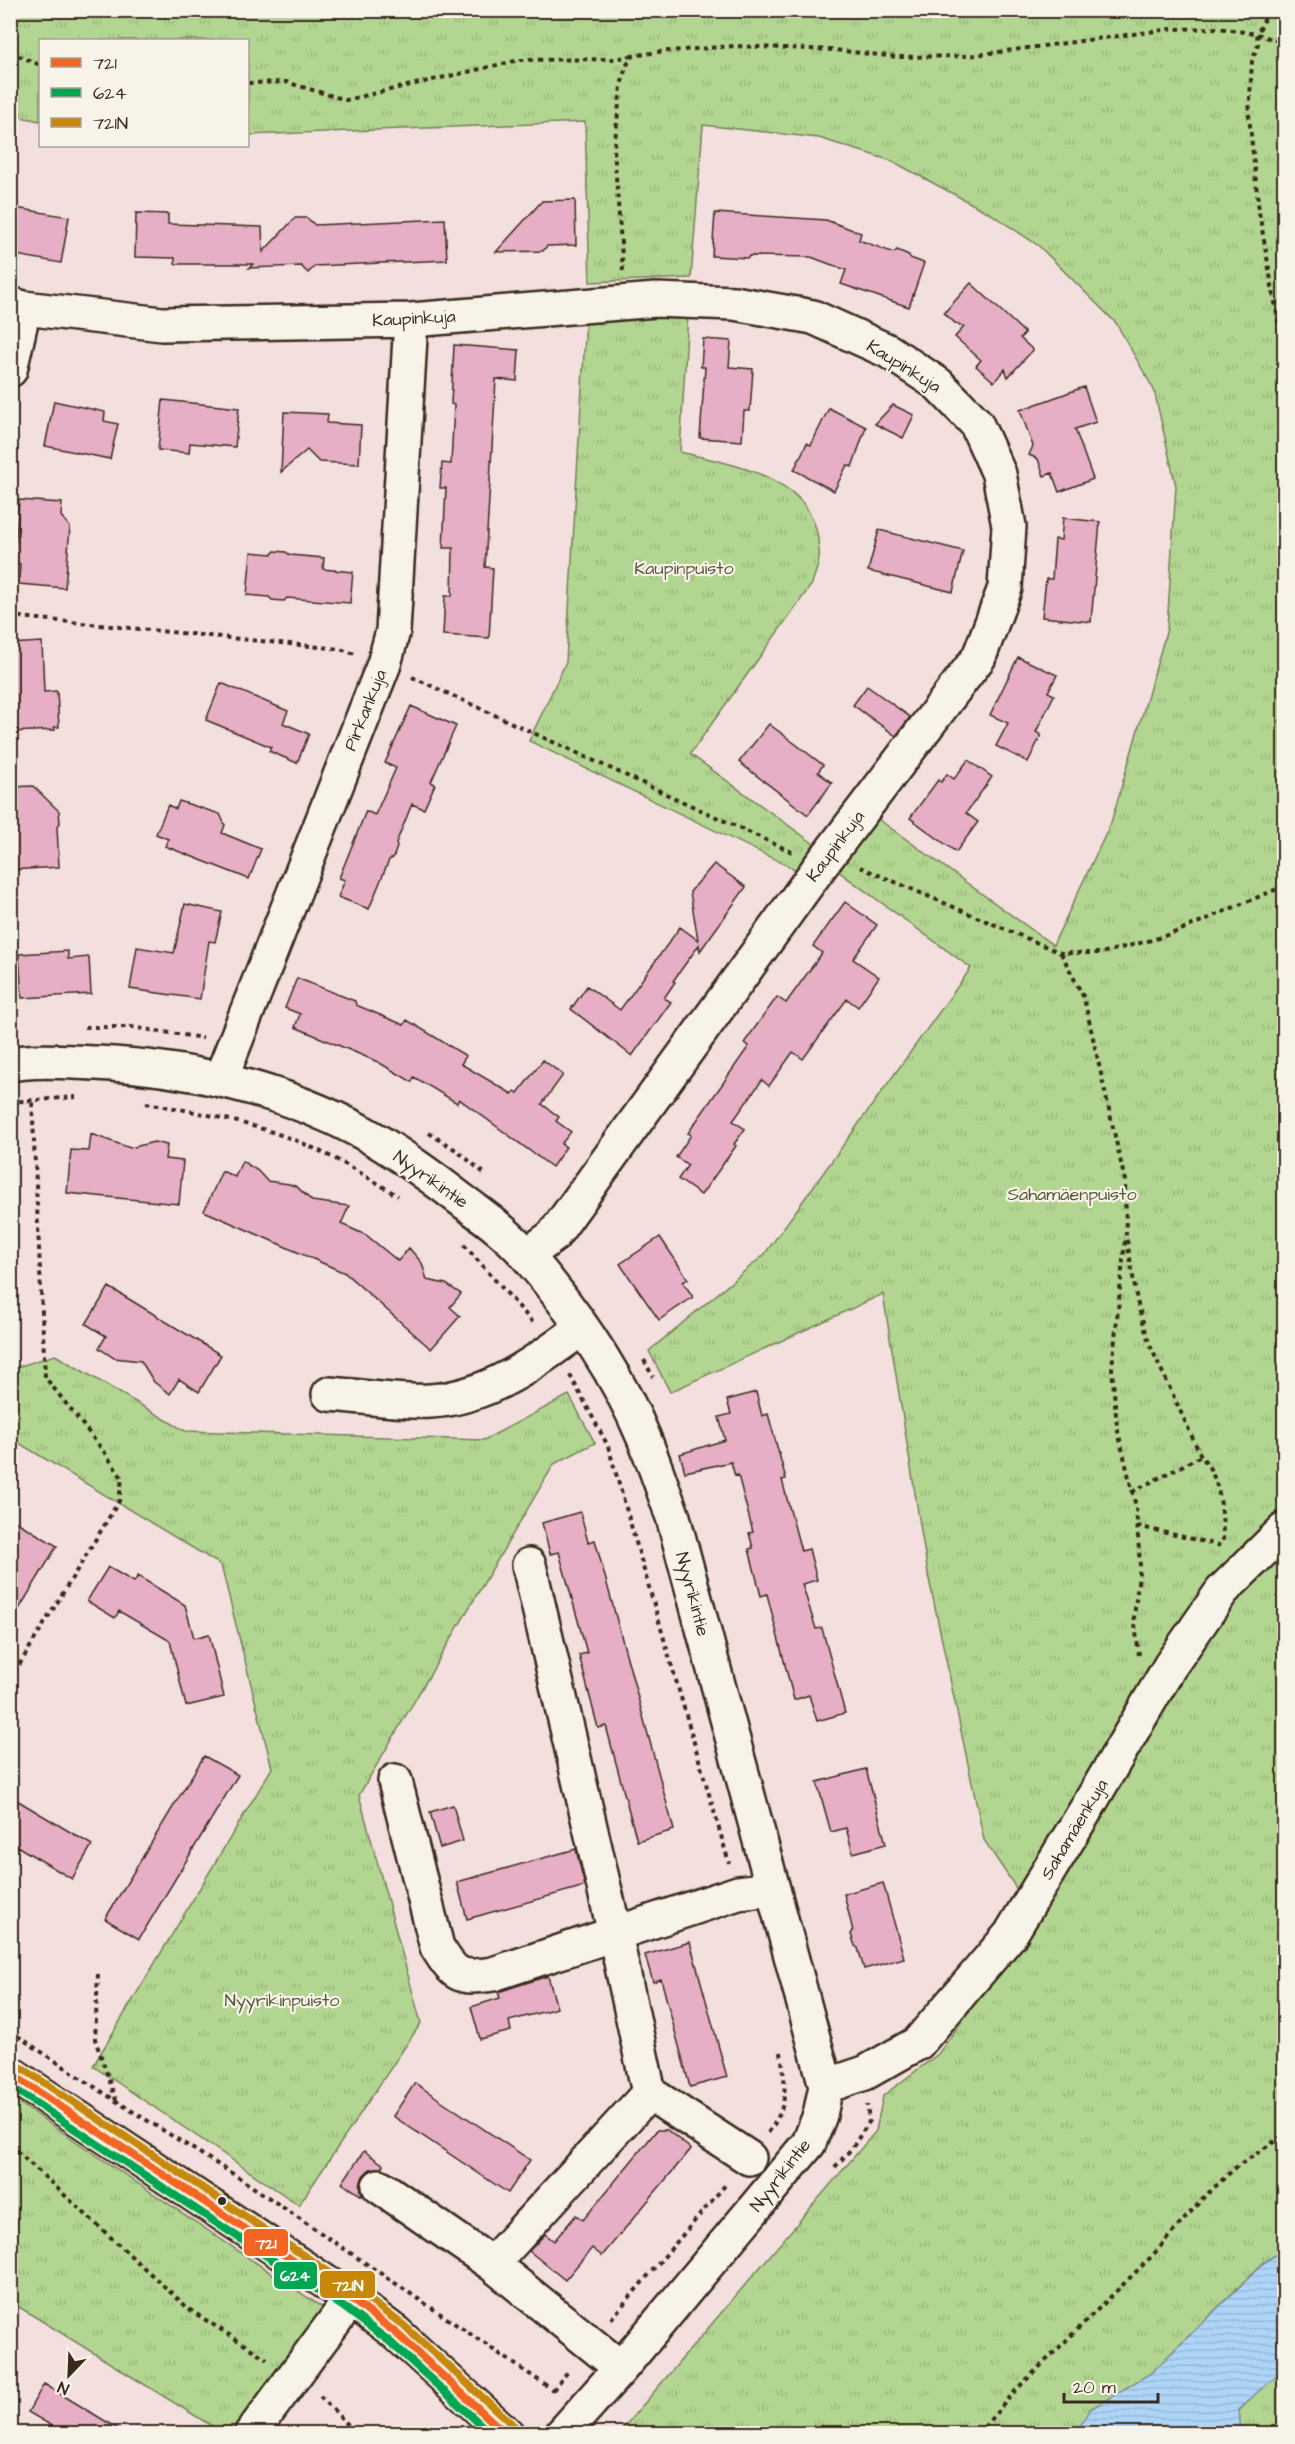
<svg xmlns="http://www.w3.org/2000/svg" width="1295" height="2444" font-family="'Architects Daughter',sans-serif">
<style>
.park{fill:url(#park-tufts);stroke:#768058;stroke-width:1.5}
.water{fill:url(#water-rules);stroke:#8091a1;stroke-width:1.5}
.building{fill:#e7afc5;stroke:#3b2a1e;stroke-width:1.5}
.lines{fill:none;stroke-linecap:round;stroke-linejoin:round}
.minor-casing{stroke:#3b2a1e;stroke-width:38}
.path{stroke:#3b2a1e;stroke-width:4;stroke-dasharray:4.5 4.5;stroke-linecap:butt}
.minor{stroke:#f7f3e8;stroke-width:33}
.bus-1-casing{stroke:#f7f3e8;stroke-width:12}
.bus-2-casing{stroke:#f7f3e8;stroke-width:12}
.bus-3-casing{stroke:#f7f3e8;stroke-width:12}
.bus-1{stroke:#f26522;stroke-width:8}
.bus-2{stroke:#00a651;stroke-width:8}
.bus-3{stroke:#c88708;stroke-width:8}
.bus-dot{fill:#3b2a1e;stroke:#f7f3e8;stroke-width:2}
.labels{text-anchor:middle;stroke-width:4.5;stroke-linejoin:round;paint-order:stroke}
.street-label{font-size:18px;fill:#3b2a1e;stroke:#f7f3e8}
.park-label{font-size:18px;fill:#59553b;stroke:#f7f3e8}
.line-badge{stroke:#f7f3e8;stroke-width:2}
.badge-label{font-size:16px;text-anchor:middle;font-weight:bold;fill:#fff}
</style>
<defs>
<pattern id="park-tufts" width="24" height="20" patternUnits="userSpaceOnUse" patternTransform="scale(1.5)"><rect width="24" height="20" fill="#b2d691"/><path d="M3 7l-1-3M5 7V3M7 7l1-3M15 17l-1-3M17 17v-4M19 17l1-3" fill="none" stroke="#9ab87d"/></pattern>
<pattern id="water-rules" width="6" height="5" patternUnits="userSpaceOnUse" patternTransform="scale(1.5)"><rect width="6" height="5" fill="#aed5f8"/><path d="M0 2.5h6" fill="none" stroke="#97b7d4"/></pattern>
</defs>
<rect width="100%" height="100%" fill="#f2dfde"/>
<filter id="ink" filterUnits="userSpaceOnUse"><feTurbulence type="fractalNoise" baseFrequency=".0167" numOctaves="2"/><feDisplacementMap in="SourceGraphic" scale="12" xChannelSelector="R" yChannelSelector="G"/><feConvolveMatrix kernelMatrix="1 2 1 2 8 2 1 2 1" color-interpolation-filters="sRGB"/></filter>
<g filter="url(#ink)">
<path class="park" d="M11,11h1273v2238l-21,14 -112,110 -62,37 -12,23h-458l257,-302 7,-35 55,-42 105,-144 -23,-16 -36,-54 -56,-266 -45,-280 -213,98 -21,-41 115,-96 207,-287 -133,-97 40,-52 175,126 58,-122 56,-194 9,-143 -22,-96 -38,-67 -77,-77 -48,-32 -99,-53 -73,-23 -116,-13 -12,153 -101,4 -5,-160 -337,13v-95h-208v81l-29,-6z
M688,313l-8,139c50,12 131,24 138,87 0,6 2,13 1,18 0,9 -5,18 -7,27l-122,170 124,90 -17,26 -268,-129 37,-79 20,-343z
M55,1355l130,76 299,9 85,-45 26,48 -41,21 -195,331 62,228 -122,182 -206,-139 179,-298 -51,-203 -207,-125 -3,1v-72z
M10,2097l313,211 -92,125h-8l-212,-131z
M1284,2370v63h-43l-2,-22 16,-17z"/>
<path class="water" d="M1284,2249v121l-29,24 -16,16 2,23h-164l12,-23 62,-37 113,-110z"/>
<path class="building" d="M575,200l1,45 -29,1 -4,5 -47,1 46,-51z
M10,207l59,10 -8,46 -45,-8 1,-6 -7,-1z
M136,213l32,1v10l94,3 1,25 32,-34h12l8,7 130,-6 2,41 -132,6 -7,7 -7,-7 -52,2 4,-4h-78v-6l-40,-1z
M715,213l111,7 35,13 -2,7 35,13 3,-3 12,5 1,3 14,5 -15,44 -68,-23 5,-14 -35,-13 -62,-1 -1,2 -36,-2z
M971,283l54,50 -5,5 13,12 -25,27 -3,-8 -11,13 -18,-16 5,-6 -26,-23 9,-10 -9,-4 -11,-10z
M703,339l28,2 -2,26 24,2 -3,42h-6l-2,30 -42,-3 5,-71h-4z
M454,345l65,5 -2,31 -21,-2 -11,188 8,1 -4,70 -46,-3 2,-39h7l1,-48h-10l3,-60h-6l2,-25 9,1 3,-59 -3,-1z
M1084,387l12,35 -21,7 18,50 -34,13 -7,-19 -8,3 -6,-17 -9,-4 4,-9 -13,-36z
M163,400l76,8 -4,39 -45,-4 -1,10 -31,-3z
M54,401l51,11 -1,9 14,3 -8,35 -65,-13z
M893,405l21,10 -11,23 -28,-14z
M829,408l37,19 -14,40 -5,-2 -13,26 -40,-21 13,-27 4,2z
M284,412l44,2 -1,9 34,2 -2,39 -40,-2 -12,-12 -26,22z
M19,500l43,3 -1,13 9,11 -5,61 -46,-4 1,-20 -6,-1z
M1063,518l37,4 -9,100 -49,-5 4,-38h6l3,-40 6,1z
M879,530l84,21 -10,41 -85,-21z
M275,551l11,1 4,3 34,3 -1,11 30,3 -3,31 -63,-5 -3,3 -12,-1 -3,-3 -22,-2 4,-43 21,2z
M42,642l2,50 13,-1 2,36h-5l1,3 -45,2v-88z
M1018,657l39,18 -9,17 6,3 -18,37 5,3 -13,27 -32,-16 12,-23 -18,-8z
M221,683l67,28 -5,12 26,11 -12,29 -28,-12 2,-4 -65,-27z
M867,686l43,31 -14,19 -43,-31z
M411,706l45,20 -25,56 4,2 -11,25 -12,-5 -16,39 1,4 -4,11 -4,2 -20,49 -31,-12 7,-17 -6,-2 27,-67 9,4 21,-47 -11,-5z
M769,724l54,41 -5,7 14,11 -24,32 -69,-53z
M968,760l24,17 -26,36 12,9 -22,30 -46,-34 28,-38 3,2 6,-8 7,5z
M33,786l26,25 1,12 -3,4 2,40 -49,3v-83z
M179,801l41,13 5,11 -3,8 39,16 -12,30 -84,-33 3,-7 -12,-5 12,-29 8,4z
M714,864l32,23 -46,64 -1,-6 -26,36 2,1 -11,16 7,4 -39,54 -61,-47 16,-23 33,24 60,-83 18,13 -8,-48z
M845,902l32,23 -24,34 26,18 -21,30 -11,-8 -44,60 -10,-7 -24,34 -7,-6 -29,41 12,8 -11,15 2,2 -35,49 -23,-16 10,-14 -12,-8 15,-22 -3,-2 61,-87 -5,-3 33,-46 9,6 36,-50 -9,-7z
M185,904l37,8 -7,30 -6,-1 -9,58 -70,-10 7,-42 37,6z
M68,951v8l21,-2 2,37 -69,4 -3,-44z
M297,978l58,23 1,4 48,20 3,-5 59,36 -5,8 51,30 3,-3 3,2 25,-33 20,15 -21,29 17,13 -3,4 15,11 -10,12 5,3 -14,20 -93,-68 -2,4 -43,-26 -2,5 -34,-20 -83,-35 5,-13 -15,-6z
M91,1134l39,14 24,-6 13,3 -2,14 18,2 -4,43 -112,-11 4,-43 18,1z
M242,1161l16,10 9,10 22,3 8,3 15,14 37,5 -8,18 25,11 32,26 11,-13 13,15 5,17 19,4 15,10 -11,13 10,9 -29,33 -86,-76 -141,-62 18,-40 13,6z
M660,1237l28,42 -5,3 10,15 -34,23 -39,-56z
M109,1287l112,68 -22,37 -20,-13 -9,15 -16,-12 -13,-21 -27,-3 -15,-10 7,-12 -20,-12z
M756,1392l6,24 6,-2 18,65 -4,1 19,71 8,-2 8,31 -15,4 14,45 6,-1 23,85 -28,8 -8,-26 -15,5 -27,-106 -6,2 -12,-47 4,-1 -4,-15 4,-1 -15,-57 -3,1 -4,-14 -46,10 -5,-18 45,-14 -6,-23 12,-3 -4,-14z
M580,1512l8,30 7,-2 79,290 -37,11 -31,-115 -8,2 -19,-73 8,-2 -28,-101 -9,2 -8,-31z
M10,1518l47,28 -47,78z
M108,1567l26,15 4,-6 47,29 9,33 15,-4 15,63 -38,9 -16,-65 -51,-30 -4,7 -28,-17z
M204,1756l34,19 -99,164 -34,-20z
M866,1769l20,75 -33,9 -7,-25 -15,4 -14,-50z
M10,1796l82,49 -20,34 -62,-37z
M453,1805l10,36 -23,7 -10,-36z
M576,1849l9,37 -118,33 -10,-37z
M883,1883l21,75 -40,11 -6,-21 -3,-2 -4,-12 2,-3 -9,-37z
M690,1942l37,135 -37,10 -29,-108 -8,3 -8,-27z
M548,1976l9,32 -48,13 2,10 -31,8 -9,-32 29,-9 -2,-6z
M415,2083l115,77 -22,33 -115,-77z
M657,2130h10l24,19 -89,107 -10,-8 -27,32 -36,-29 16,-17 9,7 22,-26 7,5z
M364,2151l20,14 -2,3 -12,1 -7,7 -3,9 2,11 -20,-13z
M44,2384l25,15 56,34h-61l-36,-21z"/>
<g class="lines">
<defs>
<path id="minor" d="M10,304l14,4 138,16 249,-4 245,-20 78,3 79,14 75,34 50,33 38,39 23,51 10,52 -4,62 -26,69 -158,208 -268,371 -26,19
M10,370l14,-62
M10,1064c29,-5 57,-2 86,-1 91,4 186,26 266,69 34,19 66,42 97,66 24,18 50,36 69,59 45,53 88,114 115,179 11,26 20,54 30,81l153,569 -6,29 -11,28 -188,225 -59,66
M221,1078l163,-414 9,-33 18,-311
M329,1394c31,2 72,9 101,7 58,-3 108,-40 152,-73
M529,1565l86,369 34,159 100,65
M395,1781l42,166c18,29 22,32 56,27l245,-81 34,-4
M10,2073l341,226 45,34 111,101
M826,2086l39,-13 53,-30 92,-108 77,-127 83,-142 52,-75 62,-61
M379,2186l113,78 129,104
M492,2264l157,-171
M251,2434l100,-135"/>
</defs>
<use href="#minor" class="minor-casing"/>
<path class="path" d="M1269,10l-12,24 1,10 -6,17 -3,55 10,96 25,142
M10,52l30,13
M248,83l38,-1 60,18 173,-40 96,-1 17,-3
M623,271l-9,-122 7,-63 5,-20 7,-10 24,-4 77,-6 101,4 62,7 71,-1 203,-27 48,-1 38,6 27,9
M10,616l330,33 15,5
M412,677l380,175
M860,867l201,86h40l51,-13 24,-8 108,-46
M1061,953l23,45 41,183 1,53 11,67 12,42 52,113c21,24 22,59 22,89
M85,1027h46l72,11
M10,1102l66,-5
M146,1103c48,8 106,20 151,38 35,14 69,35 101,55
M429,1133l27,17 28,23
M1125,1241l-13,127 5,59 19,80 4,59 -6,51 5,38
M464,1245l71,80
M644,1360l9,17
M570,1375l38,71 121,417
M1132,1492l69,-36
M1137,1526l85,20
M10,1680l109,-179 3,-23 -17,-25 -60,-76 -13,-279
M98,1974l-3,65 21,61
M10,2031l106,70 122,76 315,213
M768,2133c22,-29 17,-47 13,-81
M10,2145l180,165 77,49
M835,2167l17,-19 17,-26 -2,-17
M611,2319l116,-136
M553,2390l17,-21
M320,2396l37,38
M978,2434l39,-45 136,-134 50,-57 32,-30 49,-33"/>
<use href="#minor" class="minor"/>
<defs>
<path id="bus-1" d="M10,2073l341,226 45,34 110,101"/>
<path id="bus-2" d="M10,2086l335,222 44,33 102,93"/>
<path id="bus-3" d="M16,2064l341,227 46,34 111,101"/>
</defs>
<use href="#bus-1" class="bus-1-casing"/>
<use href="#bus-2" class="bus-2-casing"/>
<use href="#bus-3" class="bus-3-casing"/>
<use href="#bus-1" class="bus-1"/>
<use href="#bus-2" class="bus-2"/>
<use href="#bus-3" class="bus-3"/>
</g>
</g>
<circle class="bus-dot" cx="222" cy="2201" r="5"/>
<g class="labels">
<g class="street-label">
<text transform="translate(414 318) rotate(-3)" y="6">Kaupinkuja</text>
<text transform="translate(904 366) rotate(32)" y="6">Kaupinkuja</text>
<text transform="translate(365 710) rotate(-68)" y="6">Pirkankuja</text>
<text transform="translate(835 846) rotate(-53)" y="6">Kaupinkuja</text>
<text transform="translate(431 1179) rotate(35)" y="6">Nyyrikintie</text>
<text transform="translate(693 1594) rotate(75)" y="6">Nyyrikintie</text>
<text transform="translate(1074 1829) rotate(-59)" y="6">Sahamäenkuja</text>
<text transform="translate(780 2175) rotate(-52)" y="6">Nyyrikintie</text>
</g>
<g class="park-label">
<text x="684" y="574">Kaupinpuisto</text>
<text x="1072" y="1200">Sahamäenpuisto</text>
<text x="282" y="2006">Nyyrikinpuisto</text>
</g>
</g>
<g class="line-badge">
<rect x="243" y="2228" width="46" height="29" rx="6" fill="#f26522"/>
<rect x="273" y="2261" width="45" height="29" rx="6" fill="#00a651"/>
<rect x="319" y="2270" width="57" height="29" rx="6" fill="#c88708"/>
</g>
<g class="badge-label">
<text x="266" y="2249">721</text>
<text x="295" y="2281">624</text>
<text x="348" y="2291">721N</text>
</g>
<rect width="1295" height="2444" fill="none" stroke="#f7f3e8" stroke-width="36"/>
<rect x="18" y="18" width="1259" height="2408" fill="none" stroke="#3b2a1e" stroke-width="2" filter="url(#ink)"/>
<rect x="39" y="39" width="210" height="108" fill="#f7f3e8" stroke="#aca397" stroke-width="1.5"/>
<rect x="51" y="58" width="30" height="9" fill="#f26522" stroke="#aca397" stroke-width="1.5"/>
<text x="93" y="69" font-size="18" fill="#3b2a1e">721</text>
<rect x="51" y="88" width="30" height="9" fill="#00a651" stroke="#aca397" stroke-width="1.5"/>
<text x="93" y="99" font-size="18" fill="#3b2a1e">624</text>
<rect x="51" y="118" width="30" height="9" fill="#c88708" stroke="#aca397" stroke-width="1.5"/>
<text x="93" y="129" font-size="18" fill="#3b2a1e">721N</text>
<g transform="translate(69 2375) rotate(203)" stroke="#f7f3e8" stroke-width="4.5" paint-order="stroke">
<path d="M0-4.5L10 22L0 15L-10 22Z" fill="#3b2a1e"/>
<text y="-9" font-size="16" font-weight="bold" text-anchor="middle" fill="#3b2a1e">N</text>
</g>
<path d="M1064 2393v9h94v-9" fill="none" stroke="#3b2a1e" stroke-width="3"/>
<text x="1073" y="2393" font-size="18" fill="#3b2a1e" stroke="#f7f3e8" stroke-width="4.5" paint-order="stroke">20 m</text>
</svg>
